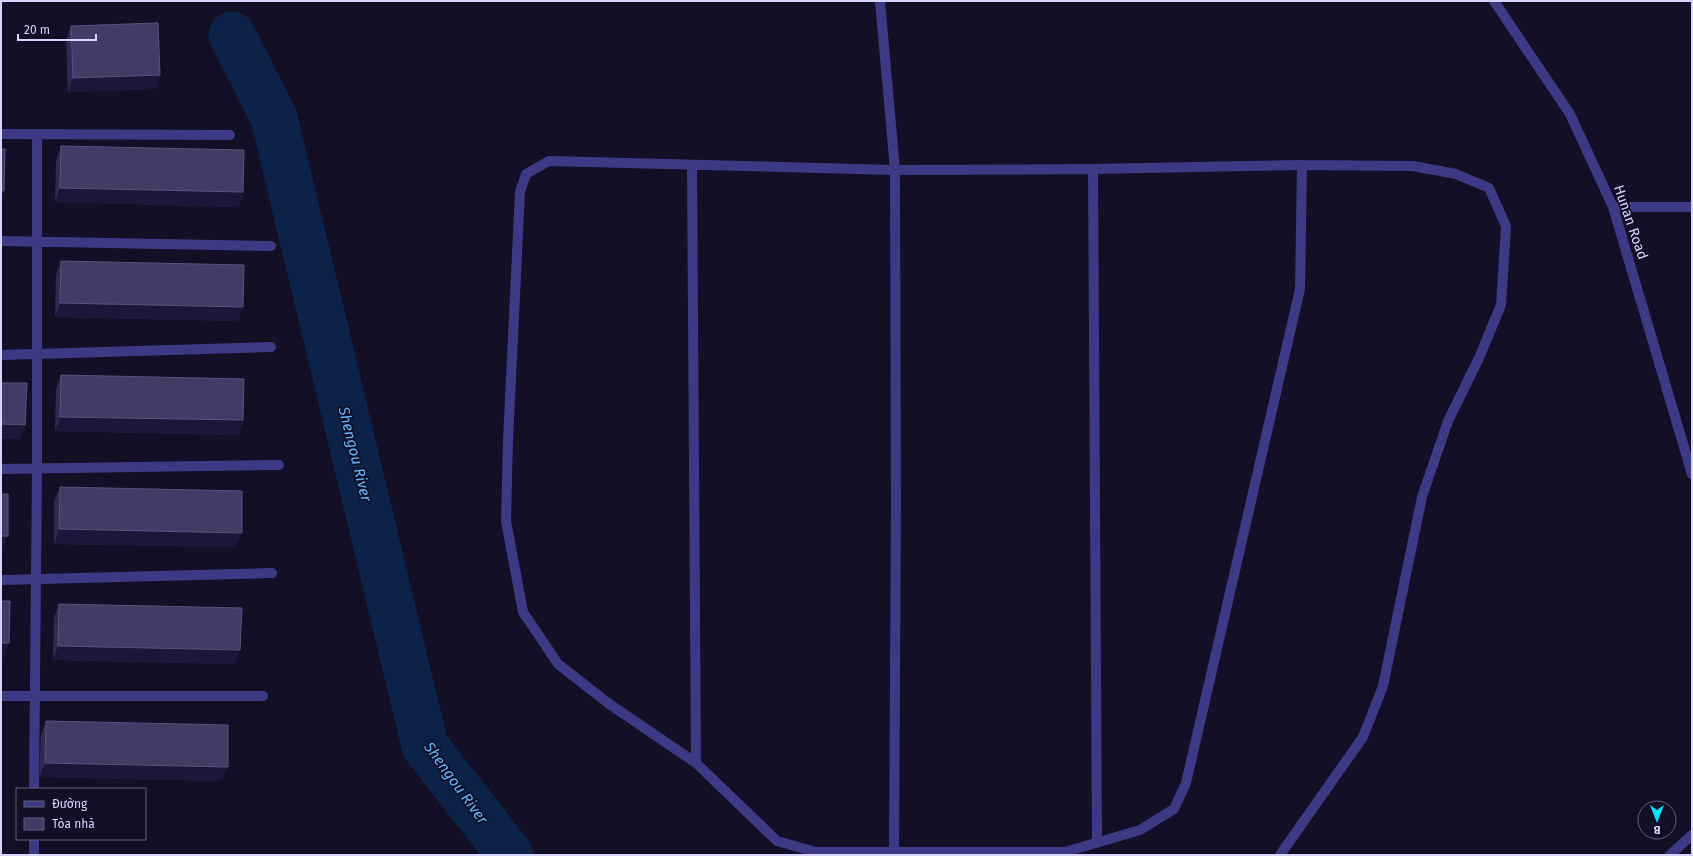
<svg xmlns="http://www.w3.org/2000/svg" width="1693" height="856" font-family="'Fira Sans',sans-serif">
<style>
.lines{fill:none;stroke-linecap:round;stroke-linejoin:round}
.river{stroke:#0c2248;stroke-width:47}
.minor{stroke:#3d3a85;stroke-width:10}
.wall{fill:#312854}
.shaded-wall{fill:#1d163a}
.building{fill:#433a66;stroke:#5a527e}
.labels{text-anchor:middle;stroke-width:3.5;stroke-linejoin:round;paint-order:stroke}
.street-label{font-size:14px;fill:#d9d4ff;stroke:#130f26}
.water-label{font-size:15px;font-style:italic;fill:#62b6ff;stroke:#130f26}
</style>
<rect width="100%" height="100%" fill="#130f26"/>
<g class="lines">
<path class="river" d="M232,35l42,83 151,628 85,109"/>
<path class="minor" d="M880,1l15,169 1,336 -2,346
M1494,1l76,113 43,93 79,267
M1,134l229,1
M692,165l4,598
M1093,169l4,674
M1613,207h79
M1,241l270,5
M1,355l270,-8
M1,469l278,-4
M1,580l271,-7
M1,696h262
M34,789l3,-321v-334
M34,855v-16
M1280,855l83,-118 20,-51 39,-189 26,-76 31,-63 22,-53 5,-79 -17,-38 -33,-14 -43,-8 -111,-1 -209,4 -198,1 -346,-9 -23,13 -6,18 -12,248 -2,81 17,91 35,52 50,39 88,60 81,78 39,11h249l75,-22 34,-21 12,-26 114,-494 2,-124
M1670,855l22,-20"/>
</g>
<path class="wall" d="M71,26l89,49 -5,14 -87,3 -2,-52z
M61,146l182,46 -5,15 -183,-5 1,-41z
M61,261l177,60 -183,-4 1,-42z
M61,375l182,45 -5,15 -183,-4 1,-42z
M60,487l176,60 -182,-3v-42z
M59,604l176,60 -182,-4 1,-42z
M46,721l176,60 -183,-4 2,-42z"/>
<path class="shaded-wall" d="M160,75l-5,14 -87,3 5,-14z
M60,188l183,4 -5,15 -183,-5z
M1,191h3l-3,10z
M60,303l183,4 -5,14 -183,-4z
M60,417l183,3 -5,15 -183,-4z
M1,424l24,1 -5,14h-19z
M59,529l183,4 -6,14 -182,-3z
M1,536h7l-6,14h-1z
M1,643h8l-5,14h-3z
M58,646l182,4 -5,14 -182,-4z
M45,763l183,4 -6,14 -183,-4z"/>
<path class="building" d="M158,23l2,52 -87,3 -2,-52z
M61,146l183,4 -1,42 -183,-4z
M1,149h4l-1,42h-3z
M61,261l183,4 -1,42 -183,-4z
M61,375l183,4 -1,41 -183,-3z
M1,383h26l-2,42 -24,-1z
M60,487l182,4v42l-183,-4z
M1,494h7v42h-7z
M1,601h9l-1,42h-8z
M59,604l183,4 -2,42 -182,-4z
M46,721l182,4v42l-183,-4z"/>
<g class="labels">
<g class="street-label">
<text transform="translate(1631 222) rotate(71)" y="5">Hunan Road</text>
</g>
<g class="water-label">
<text transform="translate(355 454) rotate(76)" y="5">Shengou River</text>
<text transform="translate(456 783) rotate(54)" y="5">Shengou River</text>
</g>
</g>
<rect width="1693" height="856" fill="none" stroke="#d9d4ff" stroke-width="4"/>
<rect x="16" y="788" width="130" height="52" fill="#130f26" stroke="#625e7d"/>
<rect x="24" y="801" width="20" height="6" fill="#3d3a85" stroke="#625e7d"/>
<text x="52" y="808" font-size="12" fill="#d9d4ff">Đường</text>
<rect x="24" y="818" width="20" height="12" fill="#433a66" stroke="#625e7d"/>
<text x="52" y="828" font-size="12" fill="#d9d4ff">Tòa nhà</text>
<g transform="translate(1657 820) rotate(180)"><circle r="19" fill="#130f26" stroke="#625e7d"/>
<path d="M0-3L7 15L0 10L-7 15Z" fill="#00e5ff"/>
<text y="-6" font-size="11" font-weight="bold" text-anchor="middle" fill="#d9d4ff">B</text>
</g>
<path d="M18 34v6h78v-6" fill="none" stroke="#d9d4ff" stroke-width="2"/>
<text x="24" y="34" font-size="12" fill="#d9d4ff" stroke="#130f26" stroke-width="3" paint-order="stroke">20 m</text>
</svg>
